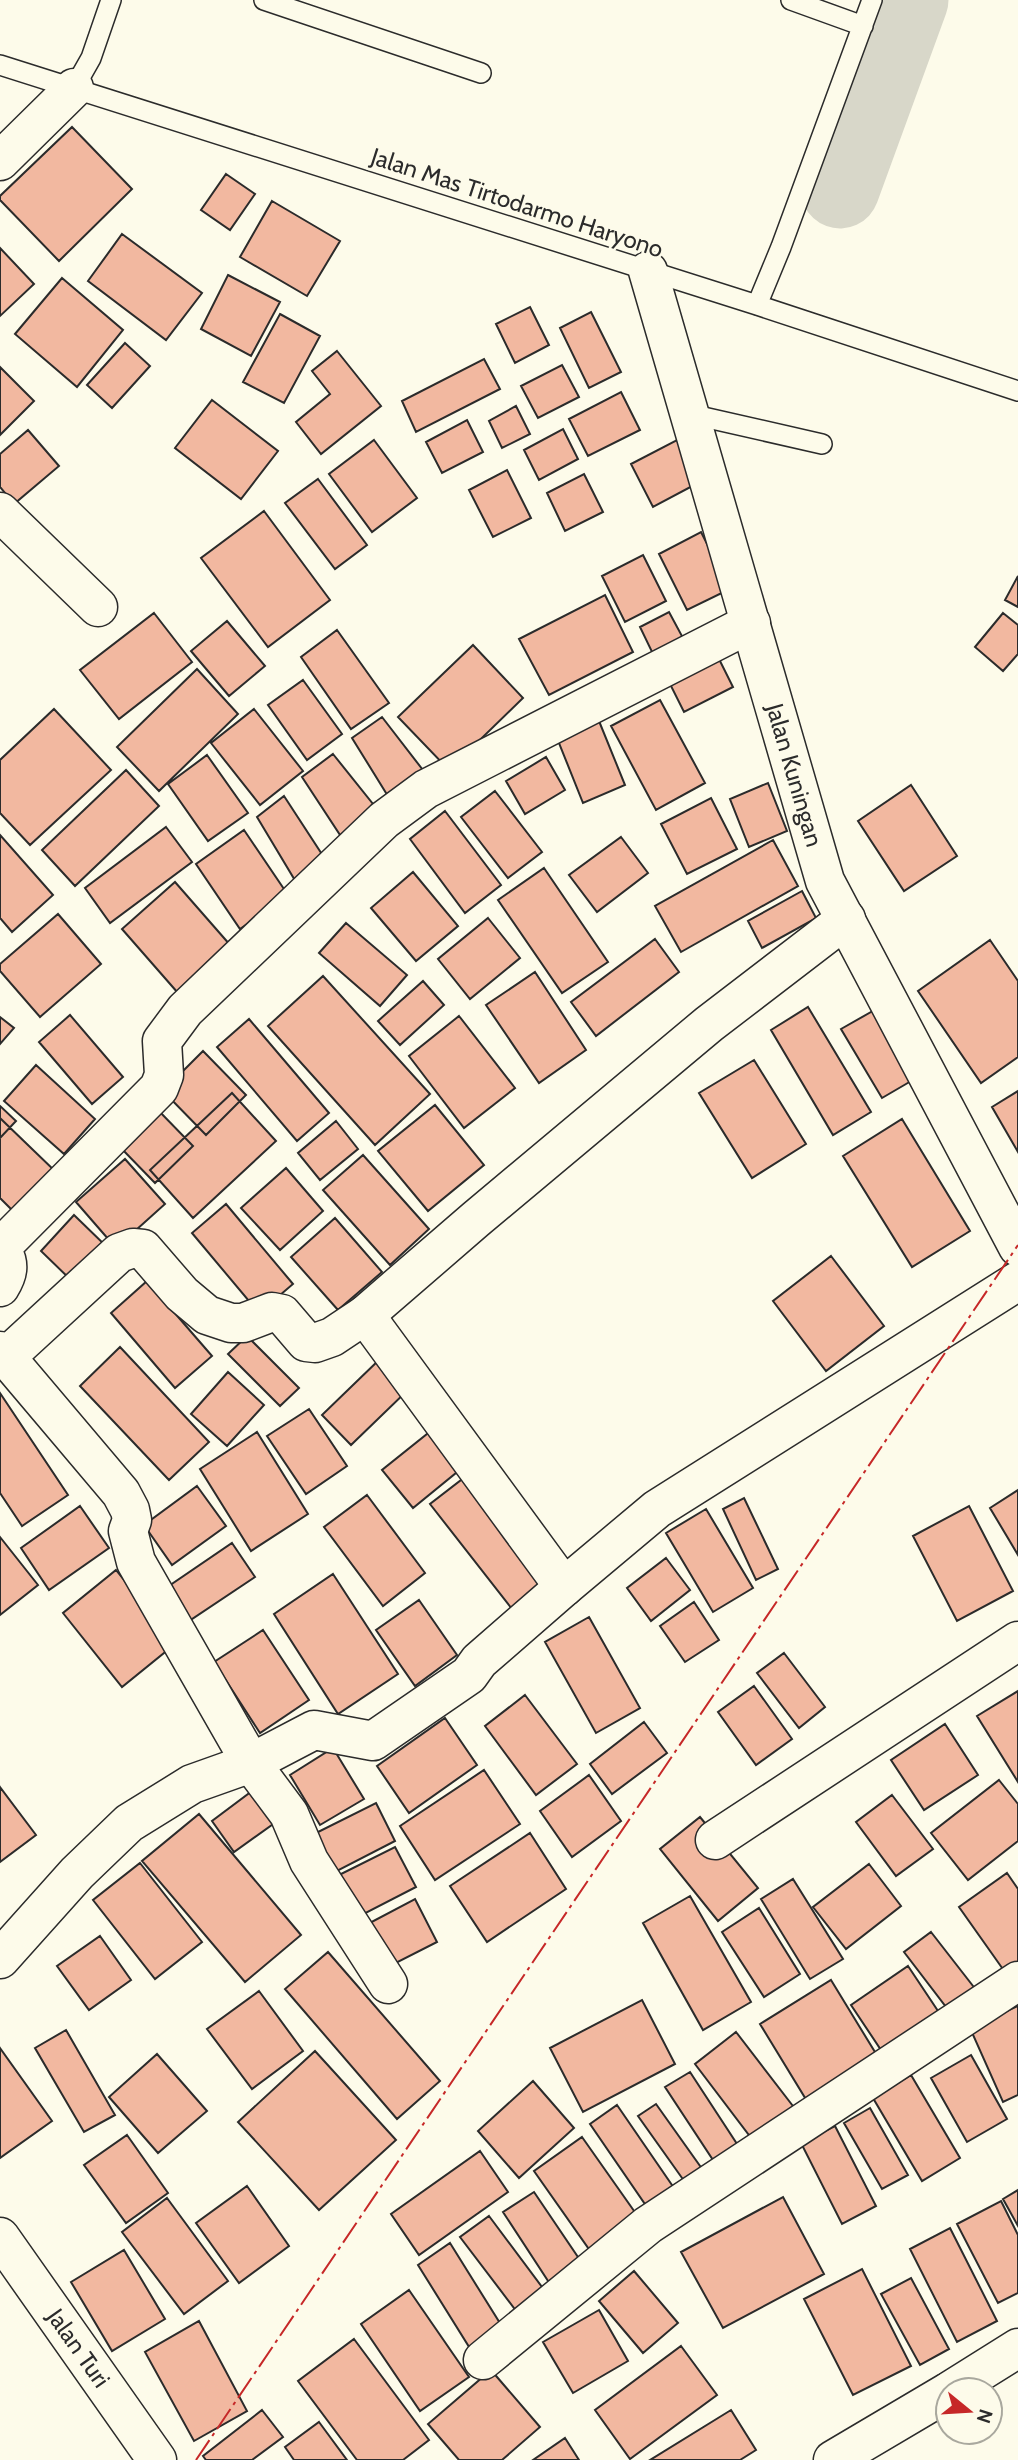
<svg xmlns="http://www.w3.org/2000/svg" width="1018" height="2460" font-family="Cabin,sans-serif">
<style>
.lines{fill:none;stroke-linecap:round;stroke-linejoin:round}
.river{stroke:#d8d7c9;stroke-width:79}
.building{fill:#f2b8a0;stroke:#2b2b2b;stroke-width:2}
.lane-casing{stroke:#2b2b2b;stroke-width:22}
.street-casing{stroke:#2b2b2b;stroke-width:41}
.lane{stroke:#fdfbea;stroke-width:19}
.street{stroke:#fdfbea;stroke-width:38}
.power{stroke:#c62828;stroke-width:2;stroke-dasharray:24 5 3.5 5;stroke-linecap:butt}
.labels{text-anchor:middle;stroke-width:5;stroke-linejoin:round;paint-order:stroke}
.street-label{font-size:24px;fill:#2b2b2b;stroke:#fdfbea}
</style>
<rect width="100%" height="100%" fill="#fdfbea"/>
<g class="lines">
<path class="river" d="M840,189l69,-189"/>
</g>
<path class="building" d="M72,127l60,62 -73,72 -59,-61v-4z
M226,174l29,20 -25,36 -29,-20z
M272,201l68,40 -33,55 -67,-39z
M122,234l80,59 -36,47 -78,-59z
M0,248l34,36 -34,32z
M228,275l52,27 -29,54 -50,-27z
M62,278l61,52 -46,57 -62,-53z
M530,307l19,38 -34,18 -19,-39z
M591,312l30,60 -32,16 -29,-60z
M280,314l40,22 -36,67 -41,-21z
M125,343l25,23 -38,42 -25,-23z
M337,351l44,55 -60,48 -25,-32 34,-28 -18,-23z
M484,359l16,30 -84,43 -14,-31z
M562,365l17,32 -41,21 -17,-32z
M0,367l34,34 -34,34z
M621,392l19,38 -52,26 -19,-37z
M212,400l66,51 -37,48 -66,-51z
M516,406l14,28 -28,14 -13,-27z
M467,420l16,32 -41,21 -16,-31z
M563,429l15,30 -39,21 -15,-30z
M28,430l31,36 -45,38 -14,-17v-33z
M374,440l43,58 -45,34 -43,-58z
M677,440l21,43 -45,24 -22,-43z
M507,470l24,48 -38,19 -24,-47z
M584,474l19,38 -38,19 -18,-38z
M318,479l49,66 -32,24 -50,-66z
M264,511l66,89 -62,47 -67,-89z
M701,532l29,57 -43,21 -28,-56z
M643,555l23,46 -41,21 -23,-46z
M1018,576v31l-13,-7z
M605,595l28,57 -84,43 -30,-56z
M669,612l14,26 -30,16 -13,-27z
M154,613l38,49 -73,57 -39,-49z
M1003,613l15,12v29l-15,17 -28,-24z
M227,621l38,45 -36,30 -38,-45z
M337,630l52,73 -38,26 -50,-72z
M473,645l50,53 -74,72 -51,-53z
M713,647l20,40 -49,25 -20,-40z
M197,669l41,45 -79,77 -42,-44z
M303,680l39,54 -35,26 -39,-55z
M660,700l45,83 -49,27 -45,-84z
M54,709l57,61 -81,75 -30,-32v-53z
M254,709l49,62 -43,34 -49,-62z
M382,717l44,57 -35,27 -39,-63z
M599,721l26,64 -42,18 -26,-65z
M333,754l48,60 -37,27 -42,-64z
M207,755l41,58 -40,28 -40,-57z
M546,757l19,33 -40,24 -19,-33z
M126,770l33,36 -84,80 -33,-36z
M768,783l19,48 -38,16 -19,-48z
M911,785l46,71 -53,35 -46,-70z
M495,791l47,61 -34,26 -47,-61z
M284,796l43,66 -31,20 -39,-65z
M711,798l26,51 -50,25 -26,-50z
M445,811l56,74 -36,28 -55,-74z
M166,827l26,35 -82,61 -25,-35z
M244,830l44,65 -48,34 -44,-65z
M0,835l53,60 -41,37 -12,-14z
M621,837l27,36 -51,39 -28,-37z
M773,840l25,46 -117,66 -26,-46z
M544,868l64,94 -46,31 -64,-93z
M413,872l45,54 -42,35 -45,-53z
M175,882l63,72 -53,47 -63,-72z
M802,891l14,27 -54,30 -14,-27z
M58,914l43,50 -61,53 -40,-46v-7z
M488,918l32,40 -50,41 -32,-40z
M346,923l61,52 -27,31 -61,-53z
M655,939l24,33 -83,64 -25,-34z
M990,940l28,41v76l-37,26 -63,-92z
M535,972l51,78 -47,33 -53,-78z
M323,976l107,118 -55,51 -107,-119z
M423,981l21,24 -44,40 -22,-24z
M808,1007l63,105 -38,23 -62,-105z
M878,1008l40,69 -36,21 -41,-69z
M70,1015l53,62 -31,27 -53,-62z
M459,1016l56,72 -51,40 -55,-72z
M0,1017l14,11 -14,16z
M249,1019l80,94 -32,28 -80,-94z
M203,1051l43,44 -40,40 -43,-44z
M754,1060l52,84 -54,34 -53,-85z
M36,1065l59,54 -31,35 -60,-53z
M1018,1091v61l-26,-45z
M232,1093l44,48 -83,77 -43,-48z
M435,1105l49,60 -56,46 -50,-60z
M0,1106l16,15 -16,17z
M157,1109l36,37 -38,37 -36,-37z
M0,1118l57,55 -40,42 -17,-17z
M902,1119l68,112 -58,36 -69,-111z
M336,1121l22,28 -38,31 -22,-27z
M363,1155l66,74 -39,36 -67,-75z
M125,1159l40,45 -49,44 -40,-46z
M286,1168l37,43 -43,39 -39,-42z
M226,1204l67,80 -34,29 -67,-80z
M74,1215l33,32 -33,36 -33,-32z
M335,1218l47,54 -44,38 -47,-53z
M831,1256l53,70 -58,45 -53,-70z
M147,1281l65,75 -37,32 -64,-75z
M247,1336l52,52 -19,18 -52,-52z
M120,1347l89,95 -40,38 -89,-94z
M382,1357l28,31 -59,57 -29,-30z
M228,1372l36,33 -37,41 -36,-32z
M0,1393l68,102 -46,31 -22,-33z
M309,1409l38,57 -41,28 -39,-58z
M432,1430l30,38 -49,40 -31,-38z
M257,1432l51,82 -57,37 -51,-82z
M465,1477l81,105 -34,27 -82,-105z
M197,1486l29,40 -54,39 -28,-40z
M1018,1490v65l-28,-47z
M367,1495l58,78 -42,33 -59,-79z
M744,1498l34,71 -22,11 -33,-71z
M80,1506l29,42 -60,42 -28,-42z
M969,1506l44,85 -56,30 -44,-85z
M706,1509l47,79 -40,24 -47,-79z
M0,1537l38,48 -38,30z
M232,1543l23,34 -69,46 -23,-33z
M666,1558l24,32 -39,31 -24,-33z
M116,1570l59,74 -53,43 -59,-74z
M333,1574l65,100 -60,40 -64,-100z
M419,1600l38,55 -42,31 -39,-56z
M694,1602l25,38 -34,22 -25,-36z
M589,1617l51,91 -44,25 -51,-91z
M263,1630l46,70 -49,33 -46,-71z
M784,1653l41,54 -26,21 -42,-55z
M754,1686l38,53 -36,26 -38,-53z
M1018,1691v91l-41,-66z
M525,1695l52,69 -41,31 -51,-69z
M445,1718l32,47 -68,48 -32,-47z
M644,1722l23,31 -55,41 -22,-30z
M945,1724l33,51 -54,35 -33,-50z
M333,1748l31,51 -44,26 -30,-50z
M484,1770l36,54 -85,56 -35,-54z
M589,1775l32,46 -49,36 -32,-46z
M999,1780l19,24v37l-50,39 -37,-47z
M260,1785l23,32 -49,35 -22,-31z
M0,1787l36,48 -36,27z
M892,1795l41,54 -37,27 -40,-54z
M376,1803l19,38 -60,31 -19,-39z
M199,1814l102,121 -56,47 -103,-121z
M700,1817l58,71 -40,33 -58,-72z
M530,1833l36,56 -79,53 -37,-56z
M395,1847l21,40 -62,32 -21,-41z
M140,1863l62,79 -47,37 -62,-79z
M869,1864l32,42 -55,43 -33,-42z
M1007,1873l11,16v89l-6,4 -53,-75z
M793,1879l50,80 -33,20 -49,-80z
M690,1896l61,106 -48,28 -60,-107z
M415,1899l22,43 -51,26 -22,-42z
M759,1908l41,66 -36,23 -42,-65z
M931,1932l49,63 -27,21 -49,-64z
M100,1936l31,44 -42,30 -32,-44z
M328,1952l112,129 -43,38 -112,-130z
M908,1966l32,48 -57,39 -32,-48z
M831,1980l47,77 -71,44 -47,-77z
M259,1991l44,60 -51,38 -45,-60z
M642,2000l33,64 -92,48 -33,-64z
M1018,2006v89l-15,7 -33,-74z
M66,2030l49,85 -31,17 -49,-84z
M736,2032l60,78 -41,33 -60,-79z
M0,2048l52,73 -52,37z
M315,2051l81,89 -77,70 -81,-88z
M157,2054l50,57 -49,42 -49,-56z
M971,2055l36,64 -40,23 -36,-64z
M690,2072l49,75 -24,16 -50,-76z
M911,2075l49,83 -38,23 -49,-83z
M533,2081l41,47 -55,50 -41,-47z
M656,2104l49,69 -18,12 -49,-69z
M617,2105l57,83 -27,19 -57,-83z
M870,2108l38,67 -26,14 -38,-66z
M835,2126l41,80 -34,18 -41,-81z
M127,2135l41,58 -42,30 -42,-58z
M582,2137l57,81 -48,34 -57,-81z
M480,2151l28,41 -89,63 -28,-41z
M247,2186l42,60 -50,37 -43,-60z
M1018,2190v36l-15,-27z
M534,2192l50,74 -32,21 -49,-75z
M783,2197l41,77 -101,54 -42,-76z
M167,2198l61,83 -44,33 -62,-82z
M1001,2201l17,34v58l-20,10 -41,-79z
M489,2216l56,75 -28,21 -57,-75z
M950,2228l47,93 -40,21 -47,-93z
M450,2243l53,85 -32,22 -53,-85z
M124,2250l41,69 -53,32 -41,-69z
M862,2269l49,97 -58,29 -49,-96z
M634,2271l44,52 -35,30 -44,-52z
M911,2278l38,71 -29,16 -39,-71z
M409,2290l60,87 -49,34 -59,-87z
M599,2310l29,51 -55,32 -30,-51z
M199,2321l48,90 -53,30 -49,-89z
M354,2339l75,101 -26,20h-46l-59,-79z
M681,2346l36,49 -87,64 -35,-49z
M491,2370l49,57 -38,33h-43l-31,-36z
M262,2410l21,27 -31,23h-46l-3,-4z
M731,2410l25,40 -16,10h-90z
M319,2422l28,38h-53l-9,-13z
M565,2438l14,22h-46z"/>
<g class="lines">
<defs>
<path id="lane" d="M264,0l217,73
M791,0l72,26
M0,65l757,240 261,86
M74,88l17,-30 20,-58
M757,305l24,-58 91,-247
M690,414l132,30"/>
<g id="street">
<path d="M0,161l74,-73"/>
<path id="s1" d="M648,271l177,610 193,366"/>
<path d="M0,512l98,95"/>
<path d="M0,1287c8,-13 10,-22 3,-35l4,-11 152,-153 5,-13 -2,-34 23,-31 199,-190 42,-31 325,-166"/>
<path d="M365,1315l199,272 93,-78 361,-228"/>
<path d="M0,1351l6,6 113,-104 14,-5 10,1 39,45 25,21 24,8h12l29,-11 10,2 24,28 9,1 17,-6 33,-22 111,-96 233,-195 137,-105"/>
<path d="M715,1840l303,-199"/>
<path d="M0,1959l77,-86 52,-50 63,-39 59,-21 -115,-201 -8,-31 4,-11 -2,-10 -9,-17 -115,-136"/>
<path d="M388,1984l-79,-123 -20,-47 -38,-51 63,-33 59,11 96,-66 10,-14 85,-74"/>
<path id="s2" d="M0,2237l157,223"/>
<path d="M483,2360l165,-135 370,-244"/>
<path d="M951,2390l67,-42"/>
<path d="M833,2460l115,-68"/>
</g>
</defs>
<use href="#lane" class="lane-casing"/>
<use href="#street" class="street-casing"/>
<use href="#lane" class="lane"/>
<use href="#street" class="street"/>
<path class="power" d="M196,2460l822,-1215"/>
</g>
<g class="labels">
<g class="street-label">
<text transform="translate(517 203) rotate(18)" y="8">Jalan Mas Tirtodarmo Haryono</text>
<text dy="8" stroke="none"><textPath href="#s1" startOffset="525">Jalan Kuningan</textPath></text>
<text dy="8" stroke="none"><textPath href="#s2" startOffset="136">Jalan Turi</textPath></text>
</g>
</g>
<g transform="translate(969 2411) rotate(108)"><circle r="33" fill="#fdfbea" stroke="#a9a89e" stroke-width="2"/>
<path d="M0-5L12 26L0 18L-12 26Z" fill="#c62828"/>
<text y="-10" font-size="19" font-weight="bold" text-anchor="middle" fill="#2b2b2b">N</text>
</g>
</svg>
